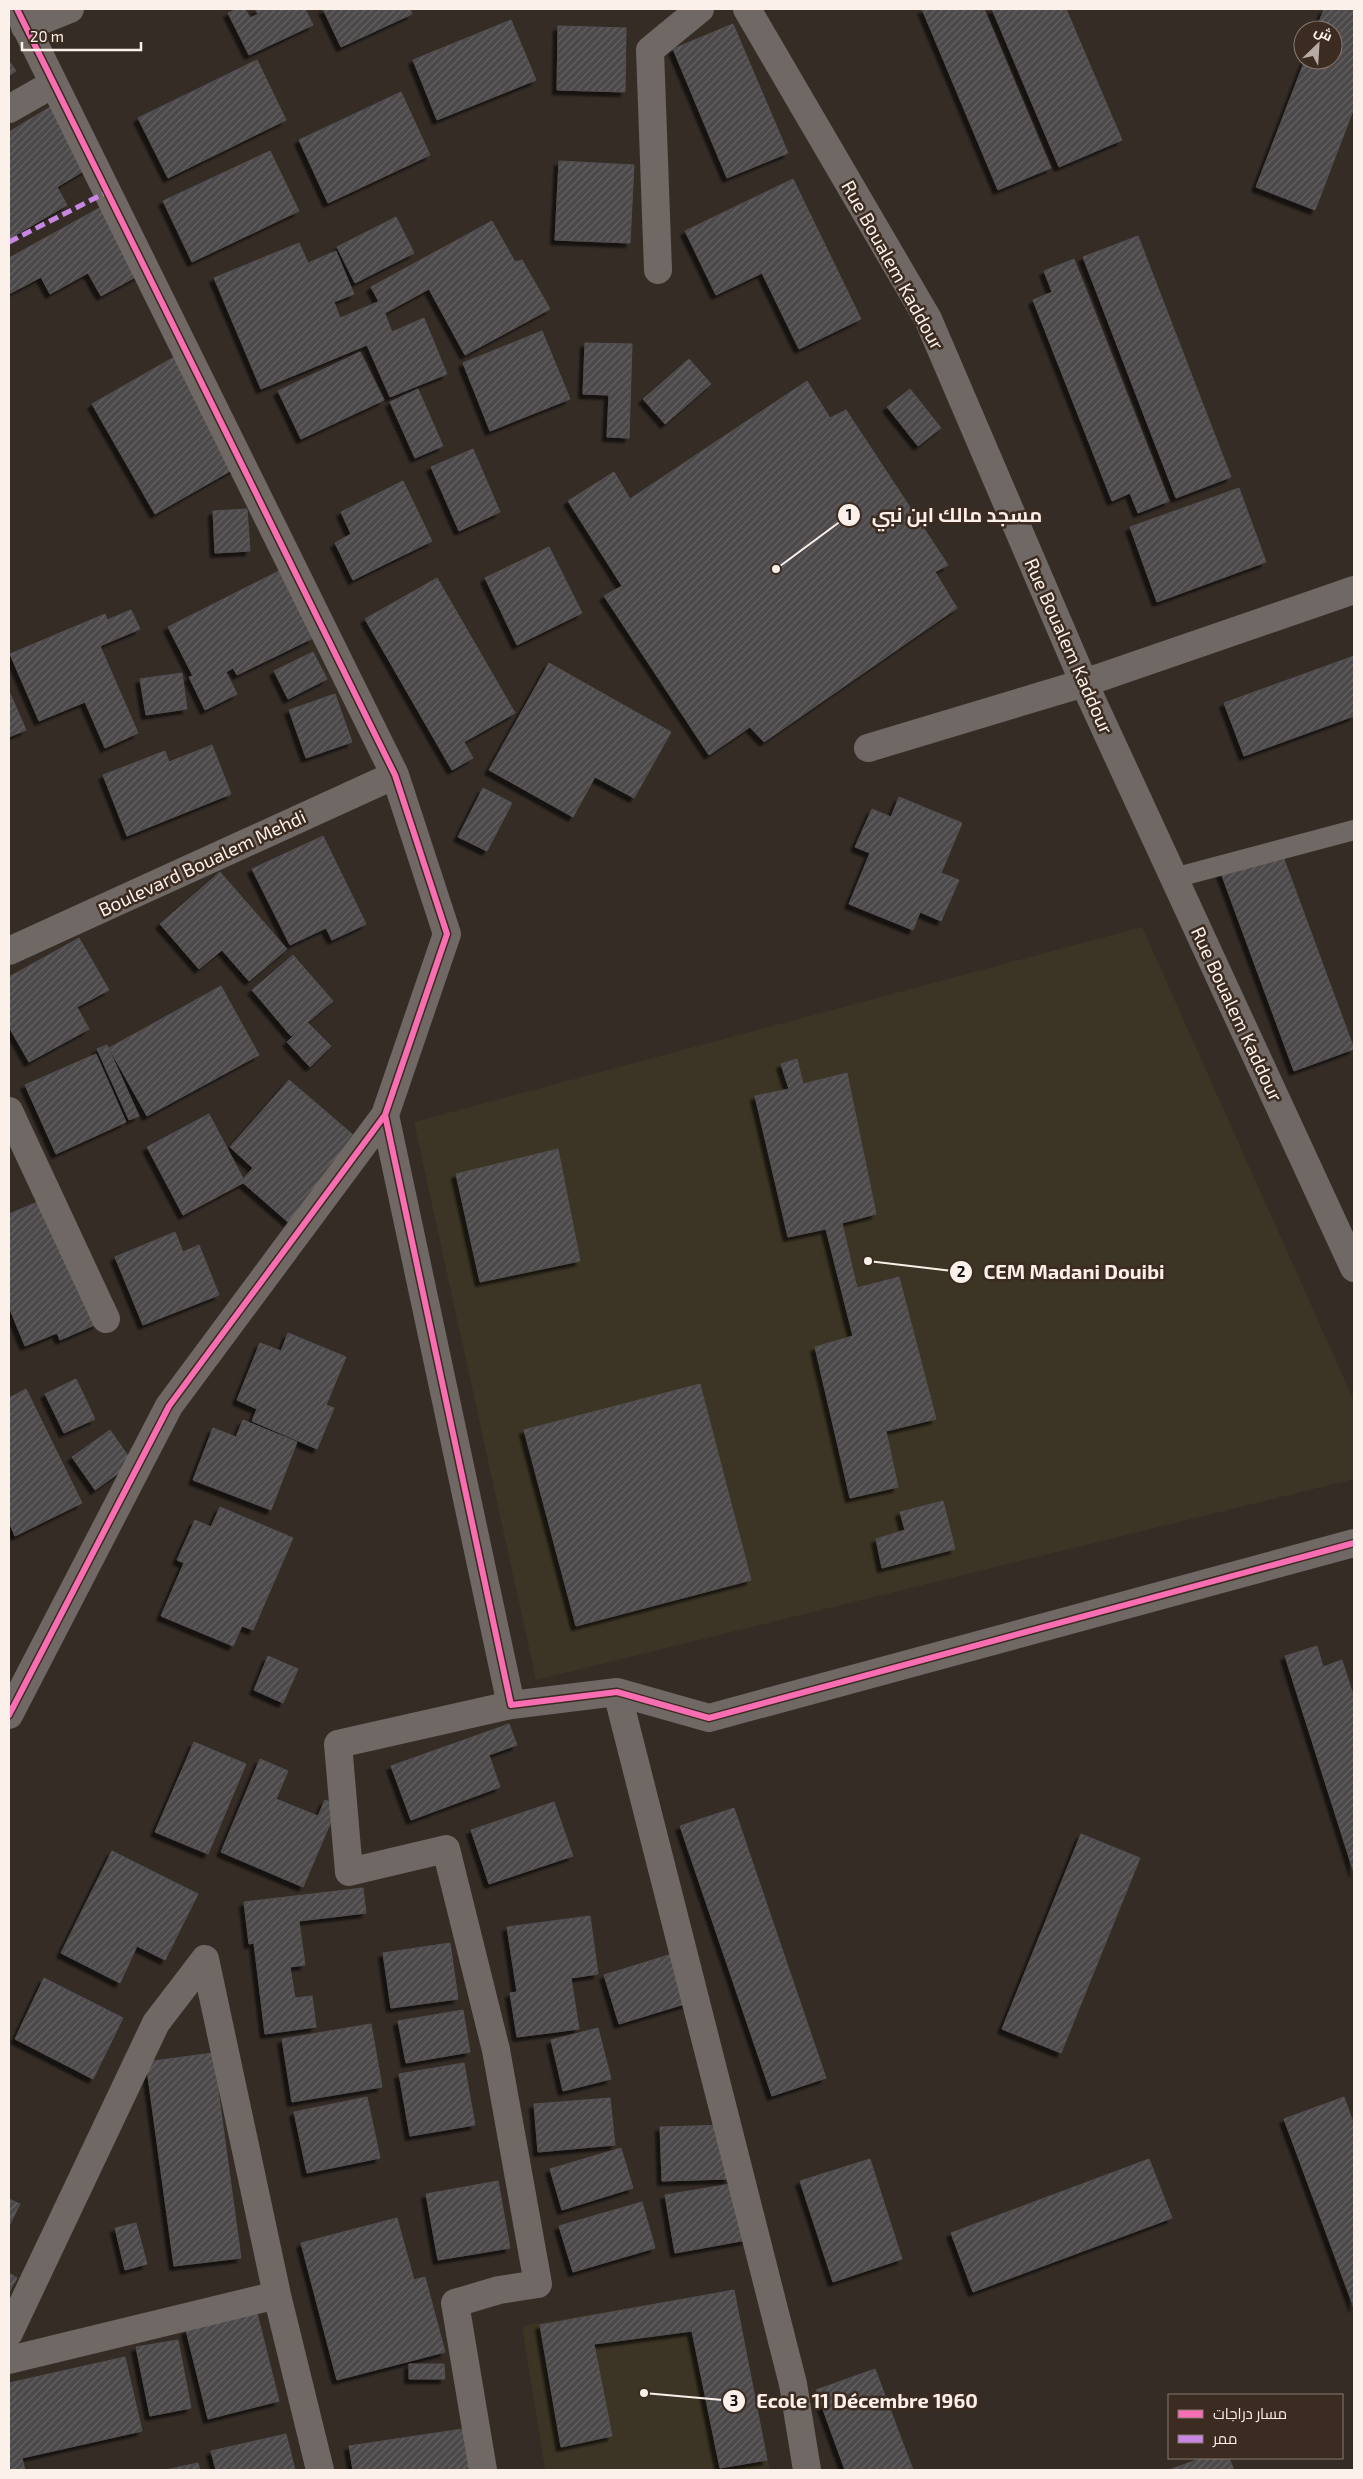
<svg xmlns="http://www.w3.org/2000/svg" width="1363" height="2479" font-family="'Exo 2',Cairo,sans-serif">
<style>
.education{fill:#3c3424}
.building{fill:url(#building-hatch);stroke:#545052;filter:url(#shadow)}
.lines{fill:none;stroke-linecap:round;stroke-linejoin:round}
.service{stroke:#706864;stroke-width:20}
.minor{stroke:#706864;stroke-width:28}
.quiet{stroke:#c787e3;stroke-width:5;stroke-dasharray:10 5;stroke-linecap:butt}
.cycleway-casing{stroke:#3b2b20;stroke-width:9}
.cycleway{stroke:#f96db3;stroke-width:6}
.labels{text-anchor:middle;stroke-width:5;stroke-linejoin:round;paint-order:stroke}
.street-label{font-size:19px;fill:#fcf1ea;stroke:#3b2b20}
.leader{fill:none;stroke:#fcf1ea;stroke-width:2}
.callout-dot{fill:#fcf1ea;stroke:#3b2b20;stroke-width:2}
.mark-label{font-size:15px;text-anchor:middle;font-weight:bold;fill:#111}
.callout-label{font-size:20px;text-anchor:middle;font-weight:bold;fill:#fcf1ea;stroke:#3b2b20;stroke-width:5;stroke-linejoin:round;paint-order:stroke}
</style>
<defs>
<pattern id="building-hatch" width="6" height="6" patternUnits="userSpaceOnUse" patternTransform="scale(1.25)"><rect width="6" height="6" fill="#4c484a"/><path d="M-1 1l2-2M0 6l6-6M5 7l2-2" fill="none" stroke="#676364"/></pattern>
<filter id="shadow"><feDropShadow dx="-4.5" dy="4.5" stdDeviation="1" flood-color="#0009"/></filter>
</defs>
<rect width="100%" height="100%" fill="#352c26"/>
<path class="education" d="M1142,927l212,474v78l-818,201 -122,-558z
M734,2290l36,180h-225l-23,-144z"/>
<path class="building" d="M237,9h8l5,9 8,-4 -3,-5h50l8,16 -64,30 -21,-42z
M323,9h87l2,5 -71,33z
M922,9h62l67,159 -53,22z
M992,9h74l56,131 -63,27z
M1324,9h30v99l-39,102 -59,-23 49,-127h28v-30h-17z
M511,20l25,60 -99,40 -24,-60z
M733,24l55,129 -61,25 -54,-129z
M558,26l68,2 -1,64 -68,-2z
M257,60l29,60 -118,58 -30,-60z
M9,61l7,10 -7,5z
M401,92l29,63 -102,48 -29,-63z
M55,104l37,62 -35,21 10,18 -58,34v-107z
M270,151l29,60 -107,51 -29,-61z
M559,161l75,4 -4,78 -75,-3z
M793,179l68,140 -62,30 -37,-76 -46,22 -31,-64z
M103,206l38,68 -40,22 -13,-23 -38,21 -9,-17 -32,17v-36z
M396,217l18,36 -59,30 -18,-36z
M492,221l23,41 7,-2 28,49 -85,46 -36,-66 -44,24 -14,-26z
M1138,236l93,241 -55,21 -93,-241z
M299,243l9,20 28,-12 18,43 -20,8 6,16 40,-17 12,31 32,-14 23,56 -57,23 -23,-52 -106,44 -47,-111z
M1074,259l95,242 -31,12 -8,-20 -18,8 -79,-201 19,-8 -8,-21z
M542,331l28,68 -80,32 -27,-68z
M585,343l47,1 -3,94 -22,-1 2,-42 -26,-1z
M360,352l24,48 -83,39 -23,-48z
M176,356l63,110 -84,48 -63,-110z
M689,359l22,25 -46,40 -22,-25z
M807,381l23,37 16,-8 102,155 -13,7 22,36 -193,134 -14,-15 -41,28 -105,-159 18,-10 -54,-85 46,-29 16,27z
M418,389l25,57 -28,12 -25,-56z
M910,389l31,39 -23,18 -31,-39z
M473,449l27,63 -41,19 -28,-64z
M403,481l29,60 -79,39 -18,-37 16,-9 -10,-22z
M1239,488l27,74 -109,40 -27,-75z
M247,509l3,42 -35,2 -2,-42z
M549,547l33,66 -65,32 -32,-67z
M279,571l34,67 -76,37 -4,-7 -7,4 11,22 -32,16 -16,-33 4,-1 -25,-49z
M437,578l78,135 -51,29 9,16 -21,12 -87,-151z
M131,610l9,19 -40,17 38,87 -33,15 -20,-46 -46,19 -29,-67 95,-40 2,6z
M313,652l14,27 -39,20 -14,-28z
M1354,656v60l-110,40 -20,-53z
M549,663l122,69 -37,66 -39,-21 -22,40 -84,-47z
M182,673l5,36 -41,6 -6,-36z
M9,691l17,39 -17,7z
M335,694l17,48 -46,16 -17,-48z
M212,745l19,49 -104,42 -24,-61 62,-24 4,11z
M483,788l29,15 -25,48 -29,-14z
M899,797l63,26 -21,50 18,7 -18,41 -21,-9 -7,18 -64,-26 21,-51 -15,-6 17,-38 19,8z
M323,836l43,88 -34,16 -6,-12 -36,17 -38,-76z
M1281,851l73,198 -60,22 -73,-198z
M220,872l67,77 -38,32 -27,-31 -23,19 -39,-45z
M79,938l30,52 -32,17 12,22 -60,33 -20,-35v-50z
M293,955l40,46 -42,35 -39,-46z
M221,986l38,69 -112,61 -38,-68z
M307,1022l24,24 -21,21 -23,-25z
M107,1045l32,71 -10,4 -32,-71z
M96,1054l30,68 -70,32 -31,-69z
M797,1059l6,25 44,-11 29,141 -34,9 15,65 42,-11 37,142 -50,12 12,56 -48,11 -35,-151 38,-11 -27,-107 -38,8 -33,-141 34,-7 -8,-25z
M289,1080l70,60 -71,82 -47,-41 12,-13 -23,-21z
M209,1114l36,68 -62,33 -36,-68z
M558,1149l22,112 -100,21 -24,-108z
M45,1199l52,125 -37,16 -3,-7 -32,13 -16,-39v-93z
M175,1232l8,20 16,-7 20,50 -76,30 -28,-68z
M288,1333l58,24 -20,48 8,3 -17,41 -65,-28 5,-12 -20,-9 23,-57 21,8z
M76,1379l19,40 -31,14 -19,-39z
M700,1384l51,196 -175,46 -52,-196z
M26,1389l56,114 -67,33 -6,-14v-124z
M243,1420l54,22 -26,68 -78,-30 20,-52 23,9z
M110,1430l23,33 -38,27 -23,-33z
M943,1501l12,48 -73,19 -6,-29 29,-9 -5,-18z
M220,1507l73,31 -40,92 -11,-4 -9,20 -72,-30 23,-53 -7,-3 18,-40 16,7z
M1317,1646l6,21 19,-7 12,38v175l-69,-217z
M268,1656l30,13 -15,34 -29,-13z
M509,1724l8,21 -28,10 11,32 -89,33 -20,-54z
M194,1742l52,22 -38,90 -53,-22z
M260,1759l28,12 -12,28 42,17 7,-16 13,5 -35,82 -82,-35z
M554,1802l19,54 -84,28 -18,-54z
M734,1808l92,270 -54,18 -92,-270z
M1081,1834l59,24 -79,195 -59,-24z
M112,1851l86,43 -33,66 -28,-14 -17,37 -59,-30z
M363,1888l3,25 -67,8 6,44 -15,2 5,31 17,-2 4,31 -51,7 -11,-91 -5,1 -5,-42z
M590,1916l8,58 -27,4 8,51 -62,8 -7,-44 7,-1 -10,-65z
M450,1943l8,56 -67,9 -8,-55z
M672,1954l16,49 -69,21 -15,-49z
M44,1978l79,40 -30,61 -78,-40z
M463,2010l7,42 -64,11 -8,-42z
M371,2024l11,63 -90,15 -10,-63z
M598,2028l13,51 -48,12 -12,-51z
M213,2053l28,205 -67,8 -28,-204z
M464,2063l11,62 -65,11 -11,-62z
M367,2097l13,61 -73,15 -13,-61z
M1344,2097l10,28v183l-70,-189z
M610,2098l5,47 -77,7 -4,-48z
M727,2125l2,54 -67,2 -2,-54z
M621,2148l12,40 -71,22 -12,-41z
M870,2159l32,100 -69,23 -33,-101z
M1149,2159l23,59 -199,74 -22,-59z
M498,2181l12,67 -72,12 -12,-66z
M737,2183l10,57 -72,13 -10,-58z
M9,2199l11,5 -11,22z
M642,2202l13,46 -82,24 -14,-46z
M397,2218l17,62 11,-3 20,75 -108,28 -36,-137z
M136,2223l11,41 -22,6 -10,-42z
M9,2273l8,5 -8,14z
M734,2290l33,170 -47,8 -28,-137 -98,13 18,92 -51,11 -21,-122z
M257,2313l22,88 -71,18 -22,-89z
M178,2340l13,68 -41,8 -14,-69z
M125,2357l17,74 -120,27 3,12h-16v-87z
M409,2364h35l1,15h-36z
M875,2369l38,101h-68l-29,-80z
M463,2429l7,41h-117l-4,-24z
M286,2434l9,36h-79l-5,-19z
M1202,2458h27l5,12h-65z
M198,2463l2,7h-35z"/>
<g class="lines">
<path class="service" d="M1174,878l180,-48"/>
<path class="minor" d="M747,9l181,310 156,364 270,585
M25,27l45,-18
M9,109l44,-25
M658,270l-8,-220 50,-41
M868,748l216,-65 270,-93
M9,951l386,-176
M9,1111l97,208
M385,1115l126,590 106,-13 92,26 645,-175
M617,1692l176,692 14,86
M9,1715l160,-309 216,-291 62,-181 -52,-159 -378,-766
M9,2333l147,-310 49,-64 72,336 43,175
M9,2360l268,-65
M483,2470l-28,-167 44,-13 39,-6 -42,-234 -50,-201 -97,23 -11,-128 173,-39"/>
<path class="quiet" d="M9,242l98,-50"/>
<defs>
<path id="cycleway" d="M385,1115l126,590 106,-13 92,26 645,-175
M9,1715l160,-309 216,-291 62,-181 -52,-159 -378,-766"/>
</defs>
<use href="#cycleway" class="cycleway-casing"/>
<use href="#cycleway" class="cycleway"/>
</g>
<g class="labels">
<g class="street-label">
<text transform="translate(893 265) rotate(61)" y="7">Rue Boualem Kaddour</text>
<text transform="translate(1069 646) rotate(66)" y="7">Rue Boualem Kaddour</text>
<text transform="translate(202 863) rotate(-25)" y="7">Boulevard Boualem Mehdi</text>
<text transform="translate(1237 1014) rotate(65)" y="7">Rue Boualem Kaddour</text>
</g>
</g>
<path class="leader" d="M776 569L849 515M868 1261L961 1272M644 2393L734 2401"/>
<g class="callout-dot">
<circle cx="776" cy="569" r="5"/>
<circle cx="868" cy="1261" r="5"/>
<circle cx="644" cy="2393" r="5"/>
<circle cx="849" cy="515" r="12"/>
<circle cx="961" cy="1272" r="12"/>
<circle cx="734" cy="2401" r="12"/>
</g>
<g class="mark-label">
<text x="849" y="520">1</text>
<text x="961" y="1277">2</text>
<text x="734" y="2406">3</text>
</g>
<g class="callout-label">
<text x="957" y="522">مسجد مالك ابن نبي</text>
<text x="1074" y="1279">CEM Madani Douibi</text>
<text x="867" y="2408">Ecole 11 Décembre 1960</text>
</g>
<rect width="1363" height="2479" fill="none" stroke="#fcf1ea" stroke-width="20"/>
<rect x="1168" y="2394" width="175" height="65" fill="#3b2b20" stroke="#887a71"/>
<rect x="1178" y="2410" width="25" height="8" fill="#f96db3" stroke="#887a71"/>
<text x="1213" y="2419" font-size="15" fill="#fcf1ea">مسار دراجات</text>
<rect x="1178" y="2435" width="25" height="8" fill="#c787e3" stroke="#887a71"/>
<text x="1213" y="2444" font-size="15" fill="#fcf1ea">ممر</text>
<g transform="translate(1318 45) rotate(25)"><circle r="24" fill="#3b2b20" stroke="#887a71"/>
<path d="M0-4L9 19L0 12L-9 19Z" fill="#b6aca5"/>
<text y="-8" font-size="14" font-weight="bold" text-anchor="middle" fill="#fcf1ea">ش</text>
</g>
<path d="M22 42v8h119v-8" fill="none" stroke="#fcf1ea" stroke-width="2.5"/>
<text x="30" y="42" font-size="15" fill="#fcf1ea" stroke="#3b2b20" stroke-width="4" paint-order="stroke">20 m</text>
</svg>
